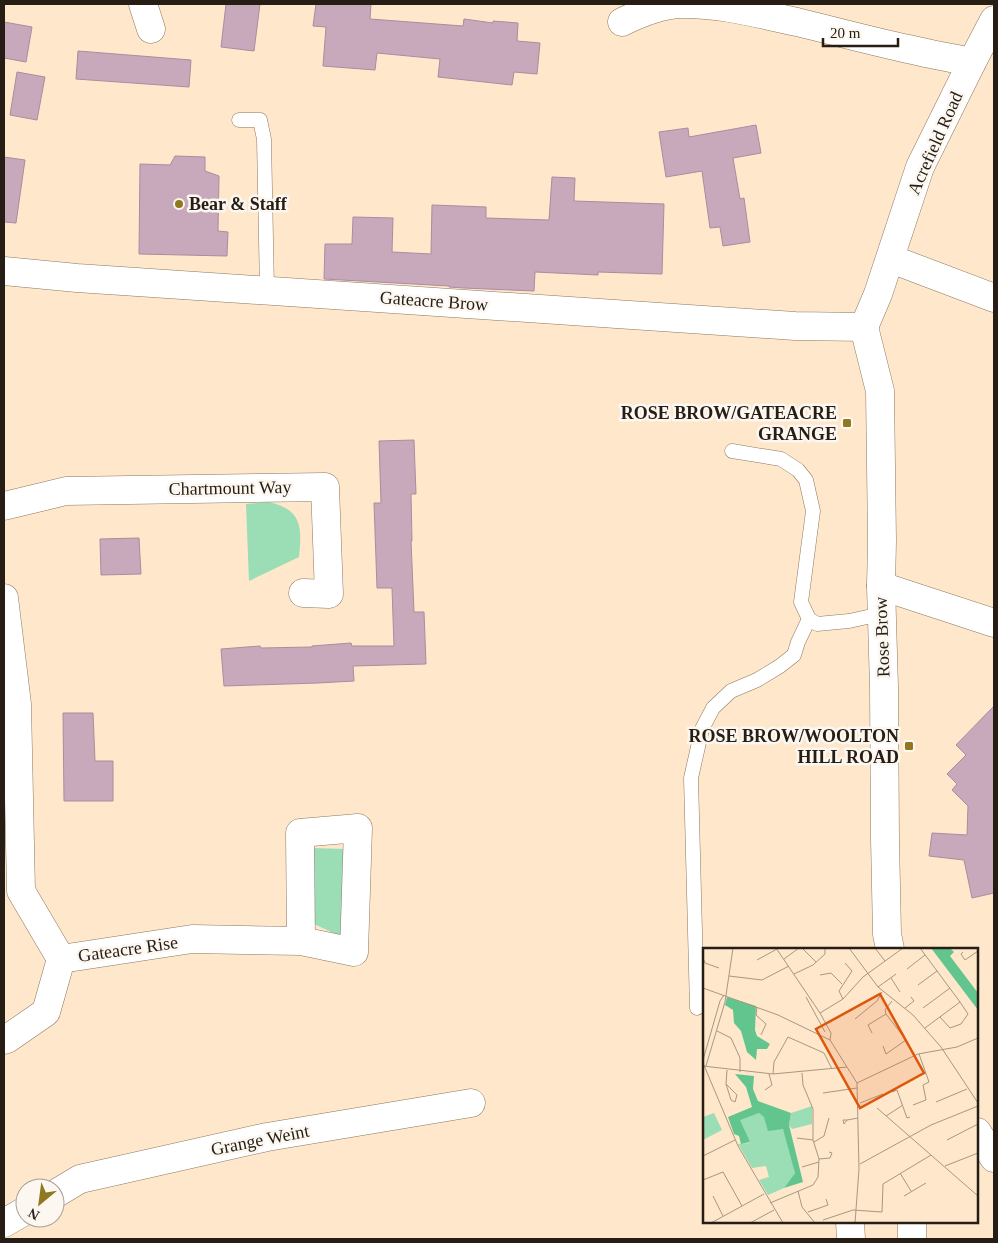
<svg xmlns="http://www.w3.org/2000/svg" width="998" height="1243" font-family="Georgia,serif">
<style>
.green{fill:#9bddb4}
.building{fill:#c8a9bb;stroke:#aa8c9e}
.lines{fill:none;stroke-linecap:round;stroke-linejoin:round}
.service-casing{stroke:#8c785e;stroke-width:15}
.minor-casing{stroke:#8c785e;stroke-width:29}
.tertiary-casing{stroke:#8c785e;stroke-width:29}
.secondary-casing{stroke:#8c785e;stroke-width:29}
.service{stroke:#fff;stroke-width:14}
.minor{stroke:#fff;stroke-width:28}
.tertiary{stroke:#fff;stroke-width:28}
.secondary{stroke:#fff;stroke-width:28}
.poi-dot{fill:#8f781d;stroke:#fcf7f1;stroke-width:2}
.labels{text-anchor:middle;stroke-width:5;stroke-linejoin:round;paint-order:stroke}
.street-label{font-size:18px;fill:#261e14;stroke:#fcf7f1}
.poi-label{font-size:18px;font-weight:bold;fill:#261e14;stroke:#fcf7f1;text-anchor:end}
.inset-road{fill:none;stroke:#a89782;stroke-width:1}
.view{fill:#de560c;fill-opacity:0.15;stroke:#de560c;stroke-width:2.5}
.inset-edge{fill:none;stroke:#261e14;stroke-width:2.5}
</style>
<rect width="100%" height="100%" fill="#fee7cb"/>
<path class="green" d="M269,502c33,8 33,24 30,55l-50,24 -3,-77z
M312,848l34,1 -2,89 -32,-15z"/>
<path class="building" d="M226,4h34l-6,47 -33,-4z
M316,4h55l-1,15 93,7 1,-7 29,4v-2l25,2 -1,18 23,2 -3,31 -23,-2 -2,13 -74,-8 2,-18 -63,-6 -2,17 -52,-4 3,-39 -13,-1z
M4,22l28,5 -6,35 -22,-4z
M78,51l113,9 -2,27 -113,-8z
M17,72l28,5 -8,43 -27,-5z
M756,125l5,28 -28,5 7,41 4,-1 6,44 -27,4 -3,-19 -10,1 -8,-57 -36,6 -7,-45 29,-4 1,9z
M175,156l30,1v14l14,5 -1,55 10,1 -1,24 -88,-2 1,-90 30,1z
M4,157l21,3 -9,63 -12,-1z
M552,177l23,1 -1,23 90,3 -2,70 -64,-2v3l-63,-3 -1,19 -71,-3 -14,-1v-1l-125,-7 1,-35h27l1,-27 40,1 -1,34 39,2 1,-49 54,2v11l63,2z
M414,440l2,54h-5l1,47h-1l3,71h10l2,52 -73,2 1,15 -36,2 -94,3 -3,-37 39,-3 1,2 51,-1v-1l39,-3 1,3h42l-2,-58h-15l-3,-85h7l-2,-62z
M139,538l2,36 -40,1 -1,-36z
M994,706v187l-22,5 -8,-38 -35,-4 3,-23 35,2 1,-29 -16,-16 5,-6 -10,-10 19,-19 -10,-10z
M63,713h30l2,48h18v40h-49z"/>
<g class="lines">
<defs>
<path id="service" d="M239,120h21l4,19 3,151
M732,451l49,8 17,11 8,10 7,31 -12,91 8,17 8,5 32,-3 32,-7
M697,1008l-6,-230 11,-49 11,-21 18,-17 26,-11 23,-14 14,-11 4,-13 11,-23"/>
<path id="minor" d="M143,4l8,25
M622,22c18,-9 38,-17 58,-18 39,-1 79,10 117,18 37,9 74,19 111,27 21,5 43,9 64,13
M891,259l103,39
M4,506l62,-15 259,-4 4,107 -26,-1
M881,586l113,37
M4,598l13,106 4,187 40,68
M4,1040l3,-1 39,-27 15,-53 131,-20 109,2 53,11 4,-124 -58,5 1,108
M55,1194l25,-15 187,-42 204,-34
M850,1222l1,17
M912,1222v17
M4,1223l21,-12"/>
<path id="tertiary" d="M864,327l16,64 2,150 -1,45 3,101 1,152 2,95 3,15
M977,1132l17,26"/>
<path id="secondary" d="M4,271l73,7 718,48 69,1 14,-33 42,-127 52,-105 22,-42"/>
</defs>
<use href="#service" class="service-casing"/>
<use href="#minor" class="minor-casing"/>
<use href="#tertiary" class="tertiary-casing"/>
<use href="#secondary" class="secondary-casing"/>
<use href="#service" class="service"/>
<use href="#minor" class="minor"/>
<use href="#tertiary" class="tertiary"/>
<use href="#secondary" class="secondary"/>
</g>
<g class="poi-dot">
<circle cx="179" cy="204" r="5"/>
<rect x="842" y="418" width="10" height="10" rx="2.5"/>
<rect x="904" y="741" width="10" height="10" rx="2.5"/>
</g>
<g class="labels">
<g class="street-label">
<text transform="translate(935 143) rotate(-66)" y="6">Acrefield Road</text>
<text transform="translate(434 301) rotate(4)" y="6">Gateacre Brow</text>
<text transform="translate(230 488) rotate(-1)" y="6">Chartmount Way</text>
<text transform="translate(882 637) rotate(-92)" y="6">Rose Brow</text>
<text transform="translate(128 949) rotate(-8)" y="6">Gateacre Rise</text>
<text transform="translate(260 1140) rotate(-11)" y="6">Grange Weint</text>
</g>
<g class="poi-label">
<text x="189" y="210" text-anchor="start">Bear &amp; Staff</text>
<text x="837" y="419">ROSE BROW/GATEACRE<tspan x="837" dy="21">GRANGE</tspan></text>
<text x="899" y="742">ROSE BROW/WOOLTON<tspan x="899" dy="21">HILL ROAD</tspan></text>
</g>
</g>
<g transform="translate(703 948)">
<rect width="275" height="275" fill="#fee7cb"/>
<path d="M109,158v18l-20,5 -3,-4 2,-12zM11,165l8,17 -19,10v-23zM56,165l26,18 8,30 2,12 -11,15 -16,7 -9,-15 10,-3 -3,-11 -14,2 -14,-24 12,-1 -11,-24z" fill="#9bddb4"/>
<path d="M228,0h19l4,4 -4,4 28,37v17zM24,49l29,9 -1,24 2,6 13,8 -3,5h-10l-1,11 -9,-8 -6,-21 -7,-8 -1,-13 -8,-5zM32,126l19,2 -1,13 5,12 33,12 -2,12 14,57 -19,6 11,-15 -12,-44 -15,2 -4,-14 -5,-4 -19,7 10,22 -9,2 -2,-8 -5,-2 -6,-17 24,-10 -6,-20z" fill="#63c58e"/>
<path class="inset-road" d="M73,0l44,65 11,20 -1,7M99,0l14,14M146,0l29,39 35,28 28,32 37,56M172,0l10,13M217,0l40,54 -35,26M260,4l-2,2 4,6 13,-9M0,10l2,5 14,5M81,11l15,-11M54,12l20,-11M204,21l18,-14M91,26l19,-9 12,-11v-6M117,27l11,-2 11,11M26,28l33,4 27,-14M188,30l9,14M215,37l19,-14M175,39l18,-13M0,40l75,27 52,25 27,43M103,49l19,35M140,51l-4,-8 13,-20 -7,-8M54,59l-1,8 10,9 -5,11M202,60l9,-7 -3,-4M220,60l27,-20M117,65l23,-14 20,-22 40,-29M237,69l10,11 11,-4 7,-10 -8,-12M152,71l22,-18 5,-9M14,83l14,7 9,20v14M169,85l-4,-8 18,-11 -1,-4 7,-9M180,98l3,8 20,-14 -20,-26M0,112l17,-59 4,-6M0,115l35,83 45,77M0,118l70,8 74,-7M3,118l19,-64 8,-54M70,126l1,-12 14,-25 36,16 8,16M23,136l5,16 4,2 2,-7 -11,-11 1,-14M62,142l7,-5 -3,-11M189,144l5,-2 10,28 3,-1M120,145l34,-5M233,154l31,-13M157,155l23,-9M210,157l13,-5 -3,-15 6,-3 -10,-28M174,160l101,88M183,168l17,-11M144,172h-4l1,4 3,-4 11,-2M94,190l16,2M244,192l31,-16M111,194l10,-6 5,-18M0,208l32,-16M116,211l11,-1 2,-5 -3,-1M157,216l71,-39 47,-19M242,218l33,-13M99,219l17,-5M197,225l11,18M0,232l20,-8 19,34M95,243l4,16 13,16M10,248l10,20M201,248l22,-13M67,255l43,-18 5,-8 1,-18 -6,-19v-31l-10,-24 -1,-12M105,264l20,-7 -2,-6M120,272l30,-10 29,2 1,-28 48,-29M8,275l53,-29M47,275l24,-13M152,275l4,-54 -2,-86 61,-29 39,-7 21,-9"/>
<path class="view" d="M177,46l44,79 -64,35 -44,-79z"/>
<rect width="275" height="275" class="inset-edge"/>
</g>
<rect width="998" height="1243" fill="none" stroke="#261e14" stroke-width="10"/>
<g transform="translate(40 1203) rotate(209)"><circle r="24" fill="#fcf7f1" stroke="#a6a099"/>
<path d="M0-4L9 19L0 12L-9 19Z" fill="#8f781d"/>
<text y="-8" font-size="14" font-weight="bold" text-anchor="middle" fill="#261e14">N</text>
</g>
<path d="M823 38v8h75v-8" fill="none" stroke="#261e14" stroke-width="2.5"/>
<text x="830" y="38" font-size="15" fill="#261e14" stroke="#fcf7f1" stroke-width="4" paint-order="stroke">20 m</text>
</svg>
